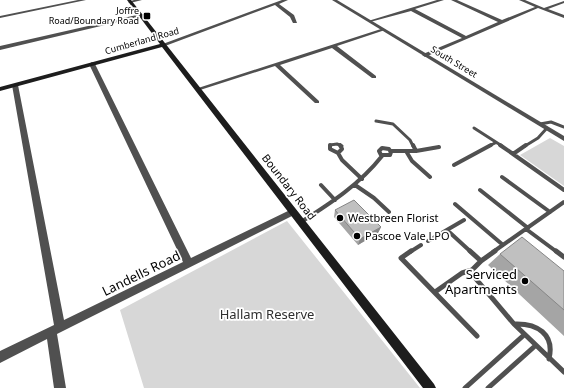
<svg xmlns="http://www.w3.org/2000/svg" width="564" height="388" font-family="'Noto Sans',sans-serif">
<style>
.green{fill:#d7d7d7}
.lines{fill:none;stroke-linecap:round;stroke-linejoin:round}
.service-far2{stroke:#505050;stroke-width:3}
.service-far1{stroke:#505050;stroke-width:4}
.service{stroke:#505050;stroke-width:5}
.minor{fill:#505050;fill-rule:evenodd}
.tertiary{fill:#505050;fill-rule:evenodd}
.secondary{fill:#1d1d1d;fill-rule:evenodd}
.wall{fill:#a5a5a5}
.shaded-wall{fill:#868686}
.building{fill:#c0c0c0;stroke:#868686}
.poi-dot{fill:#000;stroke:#fff;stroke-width:1.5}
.labels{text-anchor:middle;stroke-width:3.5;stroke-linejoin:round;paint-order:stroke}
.far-poi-label{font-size:9px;fill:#000;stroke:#fff;text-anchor:end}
.far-street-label{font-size:9px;fill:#000;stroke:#fff}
.street-label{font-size:11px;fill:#000;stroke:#fff}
.poi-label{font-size:11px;fill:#000;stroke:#fff;text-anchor:start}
.near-street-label{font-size:13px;fill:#000;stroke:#fff}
.near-poi-label{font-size:13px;fill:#000;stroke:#fff;text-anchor:end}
.near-park-label{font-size:13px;fill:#2e2e2e;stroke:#fff}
</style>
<rect width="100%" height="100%" fill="#fff"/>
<path class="green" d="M550,138l14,8v40l-44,-31z
M287,221l133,167h-276l-24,-78z"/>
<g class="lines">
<path class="service-far2" d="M376,121l17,3 17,16 3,6
M540,124l11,-2 13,5
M474,128l28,18
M330,146v-1l7,-1 5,2
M489,146l6,-3
M525,146l13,-8 9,-10"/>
<path class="service-far1" d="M330,145v4l8,4
M413,145l3,6
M500,145l13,9
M526,145l-13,9 51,36
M382,148l7,1 2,3 -1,3h-9l-2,-4z
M390,151h26l23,-4
M406,151l6,10 18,16
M338,153l4,7 20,19
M338,153l4,-4 -2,-4
M454,165l37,-20
M502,177l48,35
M321,185l14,15
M355,185l19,13 15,14
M480,190l48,38
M455,204l48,41
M301,222c30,-19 59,-38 81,-66
M526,229l31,23
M447,230l24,22
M428,241l36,-21
M410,252l11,-7
M493,252l71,-50"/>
<path class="service" d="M411,251l-10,7 76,78
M470,251l11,10
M495,251l-14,10 -9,9 4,9 38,45 50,48
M556,251l8,6
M435,292l27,-19 10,-3
M514,324c23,-1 41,10 35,35
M465,388l59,-53
M488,388l47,-42"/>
<path class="minor" d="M78,0h8l-86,18v-2z
M134,0h8l-12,3 -2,-1z
M282,0h6l-9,4 15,11 3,8h-4l-3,-6 -15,-12 -110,41 -5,-1z
M437,0h7l-29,9 51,27 32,-14 -47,-22h6l45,20 33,-13 -16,-7h6l19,8 20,-7v2l-16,6 16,6v3l-26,-10 -113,49 -3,-2 1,-1 39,-16 -51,-27 -41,11 -2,-1z
M141,14h2v2l-143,34v-4z
M381,29l4,1 -48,16 39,30v2h-4l-40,-30 -52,17 39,36v2h-4l-40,-37 -75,24h-4l-1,-1z
M92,62l3,2 96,194 99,-48h6l1,2 -1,2 -239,120 9,54h-12l-7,-49 -47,24v-12l54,-26 -42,-240 1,-1h4l1,1 46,235 119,-58 -94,-198z"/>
<path class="tertiary" d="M332,0h5l227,136v5z"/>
<path class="secondary" d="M127,0h4l303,384 2,4h-13l-261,-341 -162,44v-4l160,-43z"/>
</g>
<path class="wall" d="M335,210l46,17 -3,6 -20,12 -24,-28z
M500,254l64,17v65l-76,-71z"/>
<path class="shaded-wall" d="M381,227l-3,6 -20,12 2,-6z"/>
<path class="building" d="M354,200l27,27 -21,12 -25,-29z
M522,237l42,34v39l-64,-56z"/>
<g class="poi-dot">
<rect x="143" y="12" width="8" height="8" rx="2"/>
<circle cx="340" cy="218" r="4"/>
<circle cx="357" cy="236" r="4"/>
<circle cx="525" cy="281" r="4"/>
</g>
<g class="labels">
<g class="far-poi-label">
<text x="139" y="14">Joffre<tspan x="139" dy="10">Road/Boundary Road</tspan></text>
</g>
<g class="far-street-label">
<text transform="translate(142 41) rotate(-16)" y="3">Cumberland Road</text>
<text transform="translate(454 62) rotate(31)" y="3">South Street</text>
</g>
<g class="street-label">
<text transform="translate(289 187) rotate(52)" y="4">Boundary Road</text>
</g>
<g class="poi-label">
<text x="348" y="222">Westbreen Florist</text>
<text x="365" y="240">Pascoe Vale LPO</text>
</g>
<g class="near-street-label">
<text transform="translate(141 273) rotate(-26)" y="5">Landells Road</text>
</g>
<g class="near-poi-label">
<text x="517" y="279">Serviced<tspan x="517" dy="15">Apartments</tspan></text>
</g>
<g class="near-park-label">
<text x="267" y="319">Hallam Reserve</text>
</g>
</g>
</svg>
